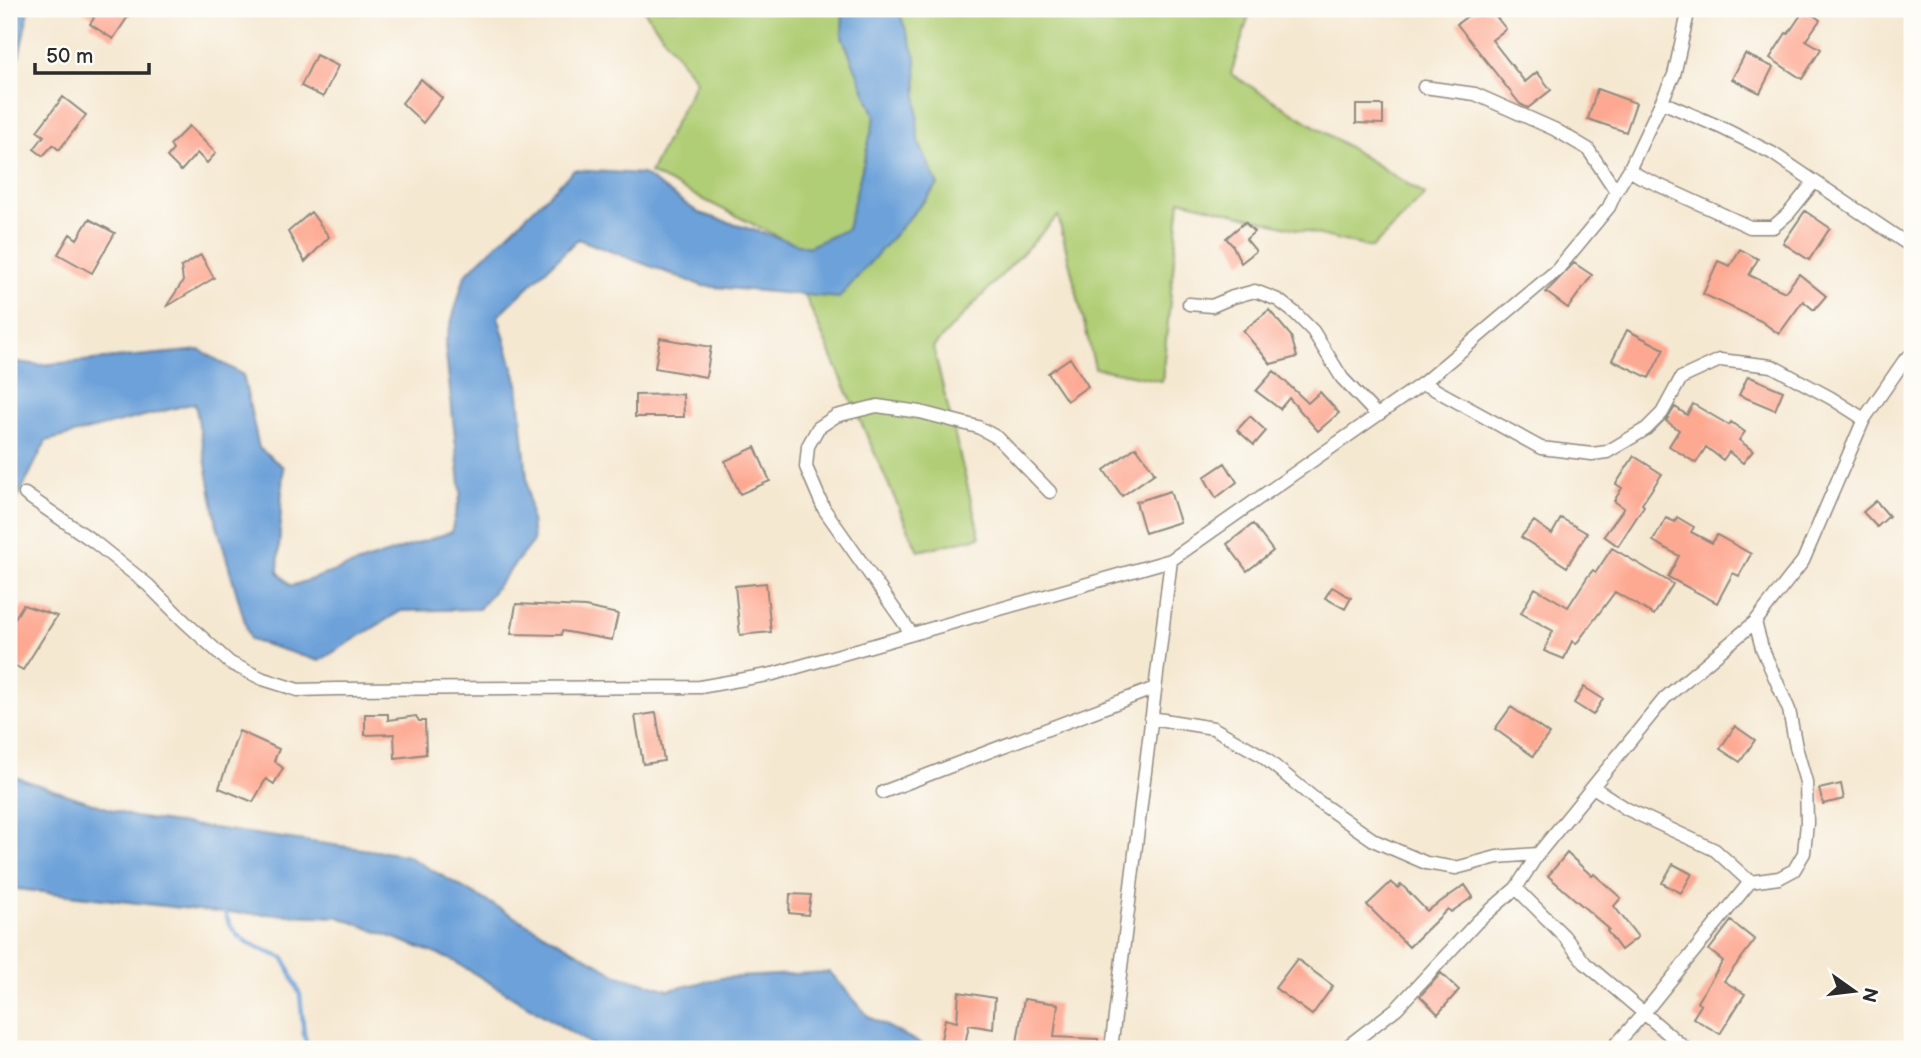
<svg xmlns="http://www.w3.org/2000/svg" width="1921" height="1058" font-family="'Balsamiq Sans',sans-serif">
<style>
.green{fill:#b0ce75;stroke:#6e7c50;stroke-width:2}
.water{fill:#6ca1d9;stroke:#4c6682;stroke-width:2}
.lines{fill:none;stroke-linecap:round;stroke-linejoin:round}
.stream{stroke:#6ca1d9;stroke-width:4.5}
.building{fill:#fda992}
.minor-casing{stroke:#908a7e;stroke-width:15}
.minor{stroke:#fff;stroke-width:12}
</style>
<rect width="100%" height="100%" fill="#fdfcf7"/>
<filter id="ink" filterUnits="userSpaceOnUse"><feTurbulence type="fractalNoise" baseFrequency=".0143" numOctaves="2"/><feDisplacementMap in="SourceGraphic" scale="14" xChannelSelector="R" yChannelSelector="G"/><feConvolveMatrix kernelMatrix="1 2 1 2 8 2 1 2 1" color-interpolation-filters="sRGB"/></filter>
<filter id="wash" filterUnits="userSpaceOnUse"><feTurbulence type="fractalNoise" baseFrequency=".00686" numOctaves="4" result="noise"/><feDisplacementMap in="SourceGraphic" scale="28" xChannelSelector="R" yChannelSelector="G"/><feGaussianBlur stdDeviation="1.57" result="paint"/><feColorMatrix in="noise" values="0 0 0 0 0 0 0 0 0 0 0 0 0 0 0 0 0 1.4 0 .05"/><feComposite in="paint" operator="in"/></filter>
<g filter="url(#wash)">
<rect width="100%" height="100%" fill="#f5e8d1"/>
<path class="green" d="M643,9h608l-20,65 194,121 -53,53 -192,-48 -18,181 -67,-13 -37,-152 -125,131 47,190 -62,14 -139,-314 -129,-64 46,-92z"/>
<path class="water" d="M9,9h20l-20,94z
M843,9h55l18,48 2,84 20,44 -99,113 -136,-12 -125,-47 -80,77 20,68 15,157 -54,68 -78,2 -82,50 -69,-21 -33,-115 -22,-122 -149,38 -37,74v-154l31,4 160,-15 43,25 16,73 24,19 -5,105 13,14 160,-54 10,-39 -16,-149 20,-69 109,-105 69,4 56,39 109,34 39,-18 28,-113 -33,-80z
M9,775l125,42 271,38 213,120 51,15 52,-12 109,-6 39,45 62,32h-123l-4,-2 -26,2 -181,-1 -145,-88 -113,-43 -124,-5 -206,-24z"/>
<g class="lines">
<path class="stream" d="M224,909c7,32 32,38 60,49l16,37 4,39 4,15"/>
</g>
<g id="blocks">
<path class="building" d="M79,9h54l-20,30 -23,-15 4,-6z
M1477,9h13l16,20 -14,11 33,42 12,-10 14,18 -23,18 -8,-4 -63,-80z
M1805,9l15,11 -14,20 15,9 -19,30 -32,-21 16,-25 2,1z
M1745,54l28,13 -13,26 -28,-14z
M316,55l22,11 -15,31 -22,-11z
M421,79l21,19 -19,25 -21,-20z
M1597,89l39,14 -10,29 -38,-13z
M63,97l23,18 -27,35 -6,-5 -10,11 -9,-7 10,-13 -7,-5z
M1356,105h27v19l-27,-1z
M189,126l27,27 -9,10 -10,-10 -16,18 -14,-14 6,-7 -3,-5z
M1805,211l25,17 -21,32 -26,-17z
M311,212l18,25 -24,25 -17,-30z
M89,219l26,14 -23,40 -34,-19 12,-20 7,5z
M1245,222l9,10 -8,7 10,12 -15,12 -8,-17 -7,-8z
M1740,249l18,10 -9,16 36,17 14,-18 27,22 -12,14 -11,-9 -24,33 -18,-13 -58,-27 15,-33 12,5z
M201,255l13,23 -48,29 17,-26 -2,-14z
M1574,263l18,12 -24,33 -22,-16z
M1269,310l22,26 6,21 -26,7 -28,-33z
M1627,330l37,19 -15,29 -37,-18z
M660,338l51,9 -5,30 -51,-9z
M1070,358l18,28 -21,15 -19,-28z
M1274,371l34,32 12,-11 19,21 -21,18 -29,-33 -9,11 -24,-18z
M1748,376l35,15 -8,19 -36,-15z
M683,394l1,23h-49v-22z
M1693,404l36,21 2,-3 14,10 -6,8 14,11 -10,12 -14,-11 -6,8 -17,-13 -10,16 -27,-17 10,-16 -13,-9 9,-14 12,8z
M1250,416l16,15 -12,14 -17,-15z
M755,447l15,34 -30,13 -15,-33z
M1136,447l19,26 -33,23 -18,-26z
M1634,456l28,18 -20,30 2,2 -26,40 -14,-10 20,-28 -10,-7 8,-13 -6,-4z
M1225,463l12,19 -21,16 -12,-21z
M1170,491l10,31 -35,11 -9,-31z
M1876,501l13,15 -12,11 -14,-15z
M1677,517l17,10 -3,5 21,11 5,-8 34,19 -12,22 -6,-3 -16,30 -49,-26 11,-21 -26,-15 13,-23 9,4z
M1561,518l26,15 -20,34 -46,-30 13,-16 18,13z
M1253,524l20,27 -26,20 -20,-27z
M1612,548l61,36 -19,31 -39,-23 -39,52 -4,-3 -8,18 -20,-8 9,-20 -32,-18 14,-25 33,19 20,-31 5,-6 3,2z
M766,583l5,49 -31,3 -5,-49z
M1332,587l19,11 -6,11 -20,-11z
M516,604l69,3 33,7 -6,26 -50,-9 -1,4 -50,-1z
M23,605l34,11 -34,54 -14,-8v-34z
M1584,687l19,12 -10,16 -19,-12z
M1511,707l38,27 -16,22 -38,-27z
M656,713l8,48 -21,3 -8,-48z
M365,714h23v6l28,-4 3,5h6l1,33 -31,4 -1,-24 -29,1z
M1735,726l20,14 -15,22 -20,-13z
M239,731l40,18 -5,12 9,7 -9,16 -8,-5 -13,23 -34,-14z
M1841,784l3,15 -21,5 -4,-15z
M1567,853l25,23 2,-2 27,24 -7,8 24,31 -17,13 -14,-19 2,-2 -61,-53z
M1673,864l19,10 -11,19 -19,-10z
M1391,882l7,6 3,-4 26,27 38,-26 8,12 -22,15 -3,-3 -39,38 -42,-42z
M790,894l21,1 -3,20 -19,-2z
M1731,921l24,19 -31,41 21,13 -25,40 -27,-16 8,-13 -4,-3 26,-41 -14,-11z
M1297,959l36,27 -21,29 -37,-27z
M1441,973l18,17 -21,24 -18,-18z
M959,992l36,6 -2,31 -24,-4 -5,24 -24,-4 5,-26 12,3z
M1024,999l34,5 -4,33 44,2v10h-82z"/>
</g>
</g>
<g filter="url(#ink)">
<use href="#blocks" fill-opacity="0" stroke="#908a7e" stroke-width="2"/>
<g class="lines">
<defs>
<path id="minor" d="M1424,87l51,7 79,35 34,20 28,42
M1662,102l58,25 52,26 140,94
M1629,170l12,7 109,50h23l16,-14 25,-31
M1189,304l23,2 21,-9 22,-6 23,9 17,13 18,18 29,47 35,37
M1423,383l118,65 51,6 15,-2 39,-23 16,-16 19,-35 39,-18 52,6 59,32 33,21
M25,494l68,47 55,44 36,36 46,42 33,16 35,11 38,-1 364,-2 73,-13 398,-114 252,-177 134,-113 52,-63 7,-16 13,-21 45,-95 15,-66
M911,633l-87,-124 -18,-42 2,-21 10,-18 18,-12 41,-10 43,6 58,15 20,11 52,54
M1151,718l62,10 48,27 55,45 59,41 51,22 30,5 41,-11 41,-3
M1593,787l34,22 88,41 35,32 -106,131 -32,36
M883,792l272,-104
M1750,882l29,-4 15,-8 10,-17 3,-30 -1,-41 -10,-35 -7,-37 -27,-62 -7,-26
M1516,888l48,48 21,27 101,86
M1111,1049l60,-489
M1344,1049l53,-41 80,-86 39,-34 22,-34 127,-156 90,-76 48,-61 61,-142 40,-58 8,-7"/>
</defs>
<use href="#minor" class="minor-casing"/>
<use href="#minor" class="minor"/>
</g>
</g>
<rect width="1921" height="1058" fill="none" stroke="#fdfcf7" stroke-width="35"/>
<g transform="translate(1854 991) rotate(104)" stroke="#fdfcf7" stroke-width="5" paint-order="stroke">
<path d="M0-5L12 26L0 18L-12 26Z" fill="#2b2b2b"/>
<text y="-10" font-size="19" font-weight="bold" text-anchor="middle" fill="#2b2b2b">N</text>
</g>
<path d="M35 63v10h114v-10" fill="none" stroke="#2b2b2b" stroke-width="3.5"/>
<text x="46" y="63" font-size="21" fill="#2b2b2b" stroke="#fdfcf7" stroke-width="5" paint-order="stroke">50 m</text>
</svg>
